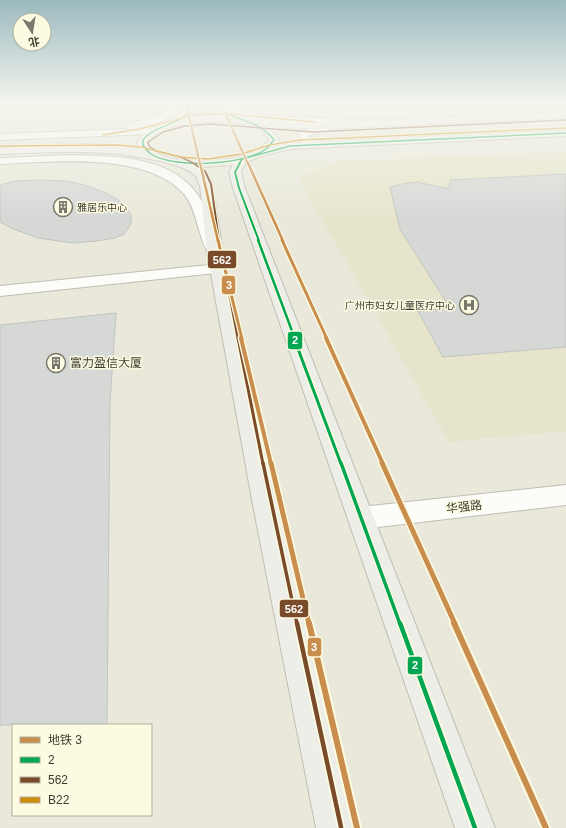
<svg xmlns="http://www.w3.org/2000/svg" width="566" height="828" font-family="Helvetica,'Noto Sans SC',sans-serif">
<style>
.built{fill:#e6e5cc}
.building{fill:#d6d8d6;stroke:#c2c4c1}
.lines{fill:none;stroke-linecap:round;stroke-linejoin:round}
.minor-casing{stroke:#bfbeb3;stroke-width:2}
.tertiary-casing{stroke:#bfbeb3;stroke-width:2}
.secondary-casing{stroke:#bfbeb3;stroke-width:2}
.minor{fill:#fcfcf9;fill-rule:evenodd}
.tertiary{fill:#fcfcf9;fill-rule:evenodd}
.secondary{fill:#eeeee9;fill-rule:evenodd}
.bus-1-far5-casing{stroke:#fcfbe1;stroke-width:3}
.bus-1-far4-casing{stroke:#fcfbe1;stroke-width:4}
.bus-1-far3-casing{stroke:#fcfbe1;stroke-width:5}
.bus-1-far2-casing{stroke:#fcfbe1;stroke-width:6}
.bus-1-far1-casing{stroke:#fcfbe1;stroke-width:6}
.bus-1-casing{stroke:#fcfbe1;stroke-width:8}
.bus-2-far5-casing{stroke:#fcfbe1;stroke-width:3}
.bus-2-far4-casing{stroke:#fcfbe1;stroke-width:4}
.bus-2-far3-casing{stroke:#fcfbe1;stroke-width:5}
.bus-2-far2-casing{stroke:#fcfbe1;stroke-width:6}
.bus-2-far1-casing{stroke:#fcfbe1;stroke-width:6}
.bus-2-casing{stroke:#fcfbe1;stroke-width:8}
.bus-3-casing{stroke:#fcfbe1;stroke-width:3}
.bus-1-far5{stroke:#00a651;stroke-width:1.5}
.bus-1-far4{stroke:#00a651;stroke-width:2}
.bus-1-far3{stroke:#00a651;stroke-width:2.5}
.bus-1-far2{stroke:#00a651;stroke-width:3}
.bus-1-far1{stroke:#00a651;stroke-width:3.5}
.bus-1{stroke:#00a651;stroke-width:4.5}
.bus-2-far5{stroke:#7a4b2a;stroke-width:1.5}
.bus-2-far4{stroke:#7a4b2a;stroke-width:2}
.bus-2-far3{stroke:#7a4b2a;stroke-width:2.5}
.bus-2-far2{stroke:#7a4b2a;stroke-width:3}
.bus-2-far1{stroke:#7a4b2a;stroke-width:3.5}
.bus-2{stroke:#7a4b2a;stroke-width:4.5}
.bus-3{stroke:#ce8b0c;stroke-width:1.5}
.metro-1-far5-casing{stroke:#fcfbe1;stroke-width:3.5}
.metro-1-far4-casing{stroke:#fcfbe1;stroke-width:4.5}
.metro-1-far3-casing{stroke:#fcfbe1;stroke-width:5.5}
.metro-1-far2-casing{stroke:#fcfbe1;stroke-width:7}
.metro-1-far1-casing{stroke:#fcfbe1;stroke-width:8}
.metro-1-casing{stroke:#fcfbe1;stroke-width:10}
.metro-1-far5{stroke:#c98d4d;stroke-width:2}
.metro-1-far4{stroke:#c98d4d;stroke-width:2.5}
.metro-1-far3{stroke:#c98d4d;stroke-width:3}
.metro-1-far2{stroke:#c98d4d;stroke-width:4}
.metro-1-far1{stroke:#c98d4d;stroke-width:5}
.metro-1{stroke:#c98d4d;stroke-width:6}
.labels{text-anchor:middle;stroke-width:3;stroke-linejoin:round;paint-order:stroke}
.far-poi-label{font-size:10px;fill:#3c3c32;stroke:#fcfbe1;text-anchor:start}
.poi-label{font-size:12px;fill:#3c3c32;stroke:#fcfbe1;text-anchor:start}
.street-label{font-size:12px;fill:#3c3c32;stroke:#fcfbe1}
.line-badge{stroke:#fcfbe1;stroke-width:1.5}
.badge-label{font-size:11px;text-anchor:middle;font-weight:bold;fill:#fff}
</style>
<rect width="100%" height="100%" fill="#e9e8da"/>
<path class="built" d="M0,104h154l1,11 -54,11 -101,3z
M566,152v279l-117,11 -150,-263 37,-18z"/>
<path class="building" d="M566,174v173l-123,10 -25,-46 32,-3 -50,-79 -10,-42 12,-3 15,-2 32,7 1,-9z
M39,180l28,1 21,5 18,7 14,8 11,13v10l-7,10 -9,4 -18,3 -24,2 -35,-5 -25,-9 -13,-7v-37l15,-4z
M116,313l-6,89 -3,323h-107v-400z"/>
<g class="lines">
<defs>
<path id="minor" d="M219,264l6,2 2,3 -2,3 -225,24v-10z
M566,485v20l-205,24 -9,-3 -4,-8 4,-8 9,-3z"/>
<path id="tertiary" d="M175,104h10c-13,17 -33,21 -52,25h23l1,2 -5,3 -152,6v-6l130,-5 -4,-3 1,-2c18,-5 35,-6 48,-20z
M217,104h11l13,5 31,7 89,4 5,3 -5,3 -27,-1 1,2 -1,2 -12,2 -13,5 4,3 11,3 1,2 -5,3c-8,-2 -21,-3 -21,-13l1,-2 21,-7c-25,0 -86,-2 -104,-21z
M73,155c40,1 94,1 122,36 13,17 20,41 28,61l-3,3 -5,2 -5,-2c-13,-18 -12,-44 -26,-61 -38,-43 -132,-32 -184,-30v-6z"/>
<path id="secondary" d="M209,104h9l6,6 12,6 13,3 55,4 262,-11v6l-235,11 -61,-1 9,12 -4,6 15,-3 30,-2 246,-11v6l-276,13 -25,6 -19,7 -5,10 4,16 250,640h-40l-222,-640 -4,-16 4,-7 -34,2 6,4 7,15 11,66 56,253 77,323h-40l-63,-323 -46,-253 -7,-66c-2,-3 -3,-8 -5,-11 -8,-7 -21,-10 -31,-13 -54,-14 -108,-10 -164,-8v-6c46,-2 94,-8 139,1 -3,-5 -2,-9 3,-13 16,-19 56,-20 80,-20l-5,-2zM210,122c19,0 49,-2 59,18 -7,7 -14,12 -23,15 -20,6 -85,11 -98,-9l1,-6c15,-16 40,-17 61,-18z"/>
</defs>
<use href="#minor" class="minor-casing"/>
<use href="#tertiary" class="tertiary-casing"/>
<use href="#secondary" class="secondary-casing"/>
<use href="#minor" class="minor"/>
<use href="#tertiary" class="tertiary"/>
<use href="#secondary" class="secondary"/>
<defs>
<path id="bus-1-far5" d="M185,104l2,10c-13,12 -33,12 -44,26v5c2,3 5,7 8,9 23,15 93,11 115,-5 3,-2 5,-6 8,-9 -16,-22 -42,-18 -61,-36
M239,164l3,-5 48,-13 276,-13"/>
<path id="bus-1-far4" d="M240,163l-5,9 4,16 20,53"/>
<path id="bus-1-far3" d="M258,240l37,99"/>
<path id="bus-1-far2" d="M294,338l47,126"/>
<path id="bus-1-far1" d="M341,463l59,161"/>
<path id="bus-1" d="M400,623l75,205"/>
<path id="bus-2-far5" d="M195,164l-14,-7 -25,-6 -7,-5 -1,-4 15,-10 22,-6 25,-2 103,8 253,-12"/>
<path id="bus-2-far4" d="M193,163l12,8 6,13 8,57"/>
<path id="bus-2-far3" d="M219,240l19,99"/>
<path id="bus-2-far2" d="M238,338l25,126"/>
<path id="bus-2-far1" d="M263,463l34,161"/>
<path id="bus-2" d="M297,623l44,204"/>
<path id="bus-3" d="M103,135l36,-6 60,-15h30l86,8
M0,146l116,-1 25,2 39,10 28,2 33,-5 29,-9 30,-5 266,-12"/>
</defs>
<use href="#bus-1-far5" class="bus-1-far5-casing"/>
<use href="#bus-1-far4" class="bus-1-far4-casing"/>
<use href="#bus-1-far3" class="bus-1-far3-casing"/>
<use href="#bus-1-far2" class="bus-1-far2-casing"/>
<use href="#bus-1-far1" class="bus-1-far1-casing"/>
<use href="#bus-1" class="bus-1-casing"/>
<use href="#bus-2-far5" class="bus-2-far5-casing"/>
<use href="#bus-2-far4" class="bus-2-far4-casing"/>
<use href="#bus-2-far3" class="bus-2-far3-casing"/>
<use href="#bus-2-far2" class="bus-2-far2-casing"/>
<use href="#bus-2-far1" class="bus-2-far1-casing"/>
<use href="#bus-2" class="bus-2-casing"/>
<use href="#bus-3" class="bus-3-casing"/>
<use href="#bus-1-far5" class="bus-1-far5"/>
<use href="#bus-1-far4" class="bus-1-far4"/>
<use href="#bus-1-far3" class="bus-1-far3"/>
<use href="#bus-1-far2" class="bus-1-far2"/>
<use href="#bus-1-far1" class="bus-1-far1"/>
<use href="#bus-1" class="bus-1"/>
<use href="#bus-2-far5" class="bus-2-far5"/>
<use href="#bus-2-far4" class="bus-2-far4"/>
<use href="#bus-2-far3" class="bus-2-far3"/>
<use href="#bus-2-far2" class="bus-2-far2"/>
<use href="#bus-2-far1" class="bus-2-far1"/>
<use href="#bus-2" class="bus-2"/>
<use href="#bus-3" class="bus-3"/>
<defs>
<path id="metro-1-far5" d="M186,104l14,60
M221,104l27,60"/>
<path id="metro-1-far4" d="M200,163l18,78
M248,163l35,78"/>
<path id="metro-1-far3" d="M218,240l24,99
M282,240l45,99"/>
<path id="metro-1-far2" d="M241,338l30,126
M326,338l57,126"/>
<path id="metro-1-far1" d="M271,463l38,161
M382,463l73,161"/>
<path id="metro-1" d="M309,623l48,205
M454,623l92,205"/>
</defs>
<use href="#metro-1-far5" class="metro-1-far5-casing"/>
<use href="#metro-1-far4" class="metro-1-far4-casing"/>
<use href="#metro-1-far3" class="metro-1-far3-casing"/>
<use href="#metro-1-far2" class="metro-1-far2-casing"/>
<use href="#metro-1-far1" class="metro-1-far1-casing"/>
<use href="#metro-1" class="metro-1-casing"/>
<use href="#metro-1-far5" class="metro-1-far5"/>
<use href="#metro-1-far4" class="metro-1-far4"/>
<use href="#metro-1-far3" class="metro-1-far3"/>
<use href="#metro-1-far2" class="metro-1-far2"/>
<use href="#metro-1-far1" class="metro-1-far1"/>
<use href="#metro-1" class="metro-1"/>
</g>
<linearGradient id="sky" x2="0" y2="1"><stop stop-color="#9bbac0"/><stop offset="0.47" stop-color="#f5f5ee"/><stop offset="1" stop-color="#f5f5ee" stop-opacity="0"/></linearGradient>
<rect width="566" height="219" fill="url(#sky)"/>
<defs>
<symbol id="building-ring" viewBox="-11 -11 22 22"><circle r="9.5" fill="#fcfbe1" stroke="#79786d" stroke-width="1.5"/><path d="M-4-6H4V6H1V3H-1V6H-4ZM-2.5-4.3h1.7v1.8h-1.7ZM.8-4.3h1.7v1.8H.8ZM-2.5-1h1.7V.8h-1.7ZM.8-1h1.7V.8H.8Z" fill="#79786d"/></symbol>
<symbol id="hospital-ring" viewBox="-11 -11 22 22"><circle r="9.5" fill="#fcfbe1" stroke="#79786d" stroke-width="1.5"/><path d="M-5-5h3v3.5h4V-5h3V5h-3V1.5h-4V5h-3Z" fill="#79786d"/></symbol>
</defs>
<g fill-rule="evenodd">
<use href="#building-ring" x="52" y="196" width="22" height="22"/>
<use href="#hospital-ring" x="458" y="294" width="22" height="22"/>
<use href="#building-ring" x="45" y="352" width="22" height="22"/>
</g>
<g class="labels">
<g class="far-poi-label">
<text x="77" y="211">雅居乐中心</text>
<text x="455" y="309" text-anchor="end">广州市妇女儿童医疗中心</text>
</g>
<g class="poi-label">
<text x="70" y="367">富力盈信大厦</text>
</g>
<g class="street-label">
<text transform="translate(464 507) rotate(-6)" y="4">华强路</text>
</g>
</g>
<g class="line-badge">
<rect x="207" y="250" width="30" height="19" rx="4" fill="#7a4b2a"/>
<rect x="221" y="275" width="15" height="20" rx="4" fill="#c98d4d"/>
<rect x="287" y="331" width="16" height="19" rx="4" fill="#00a651"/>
<rect x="279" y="599" width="30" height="19" rx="4" fill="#7a4b2a"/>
<rect x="307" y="637" width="15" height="20" rx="4" fill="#c98d4d"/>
<rect x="407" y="656" width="16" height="19" rx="4" fill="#00a651"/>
</g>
<g class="badge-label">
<text x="222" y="264">562</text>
<text x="229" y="289">3</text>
<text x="295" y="344">2</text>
<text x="294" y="613">562</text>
<text x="314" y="651">3</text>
<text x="415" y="669">2</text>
</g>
<rect x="12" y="724" width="140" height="92" fill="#fcfbe1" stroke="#afaf9b"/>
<rect x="20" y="737" width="20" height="6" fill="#c98d4d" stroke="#afaf9b"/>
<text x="48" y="744" font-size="12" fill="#3c3c32">地铁 3</text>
<rect x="20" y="757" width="20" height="6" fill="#00a651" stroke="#afaf9b"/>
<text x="48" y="764" font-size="12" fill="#3c3c32">2</text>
<rect x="20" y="777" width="20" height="6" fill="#7a4b2a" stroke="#afaf9b"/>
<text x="48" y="784" font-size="12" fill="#3c3c32">562</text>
<rect x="20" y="797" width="20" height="6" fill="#ce8b0c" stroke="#afaf9b"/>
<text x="48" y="804" font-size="12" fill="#3c3c32">B22</text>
<g transform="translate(32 32) rotate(168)"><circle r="19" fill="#fcfbe1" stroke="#afaf9b"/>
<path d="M0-3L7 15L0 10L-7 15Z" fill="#79786d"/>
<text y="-6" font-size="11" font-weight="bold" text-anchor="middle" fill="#3c3c32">北</text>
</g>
</svg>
